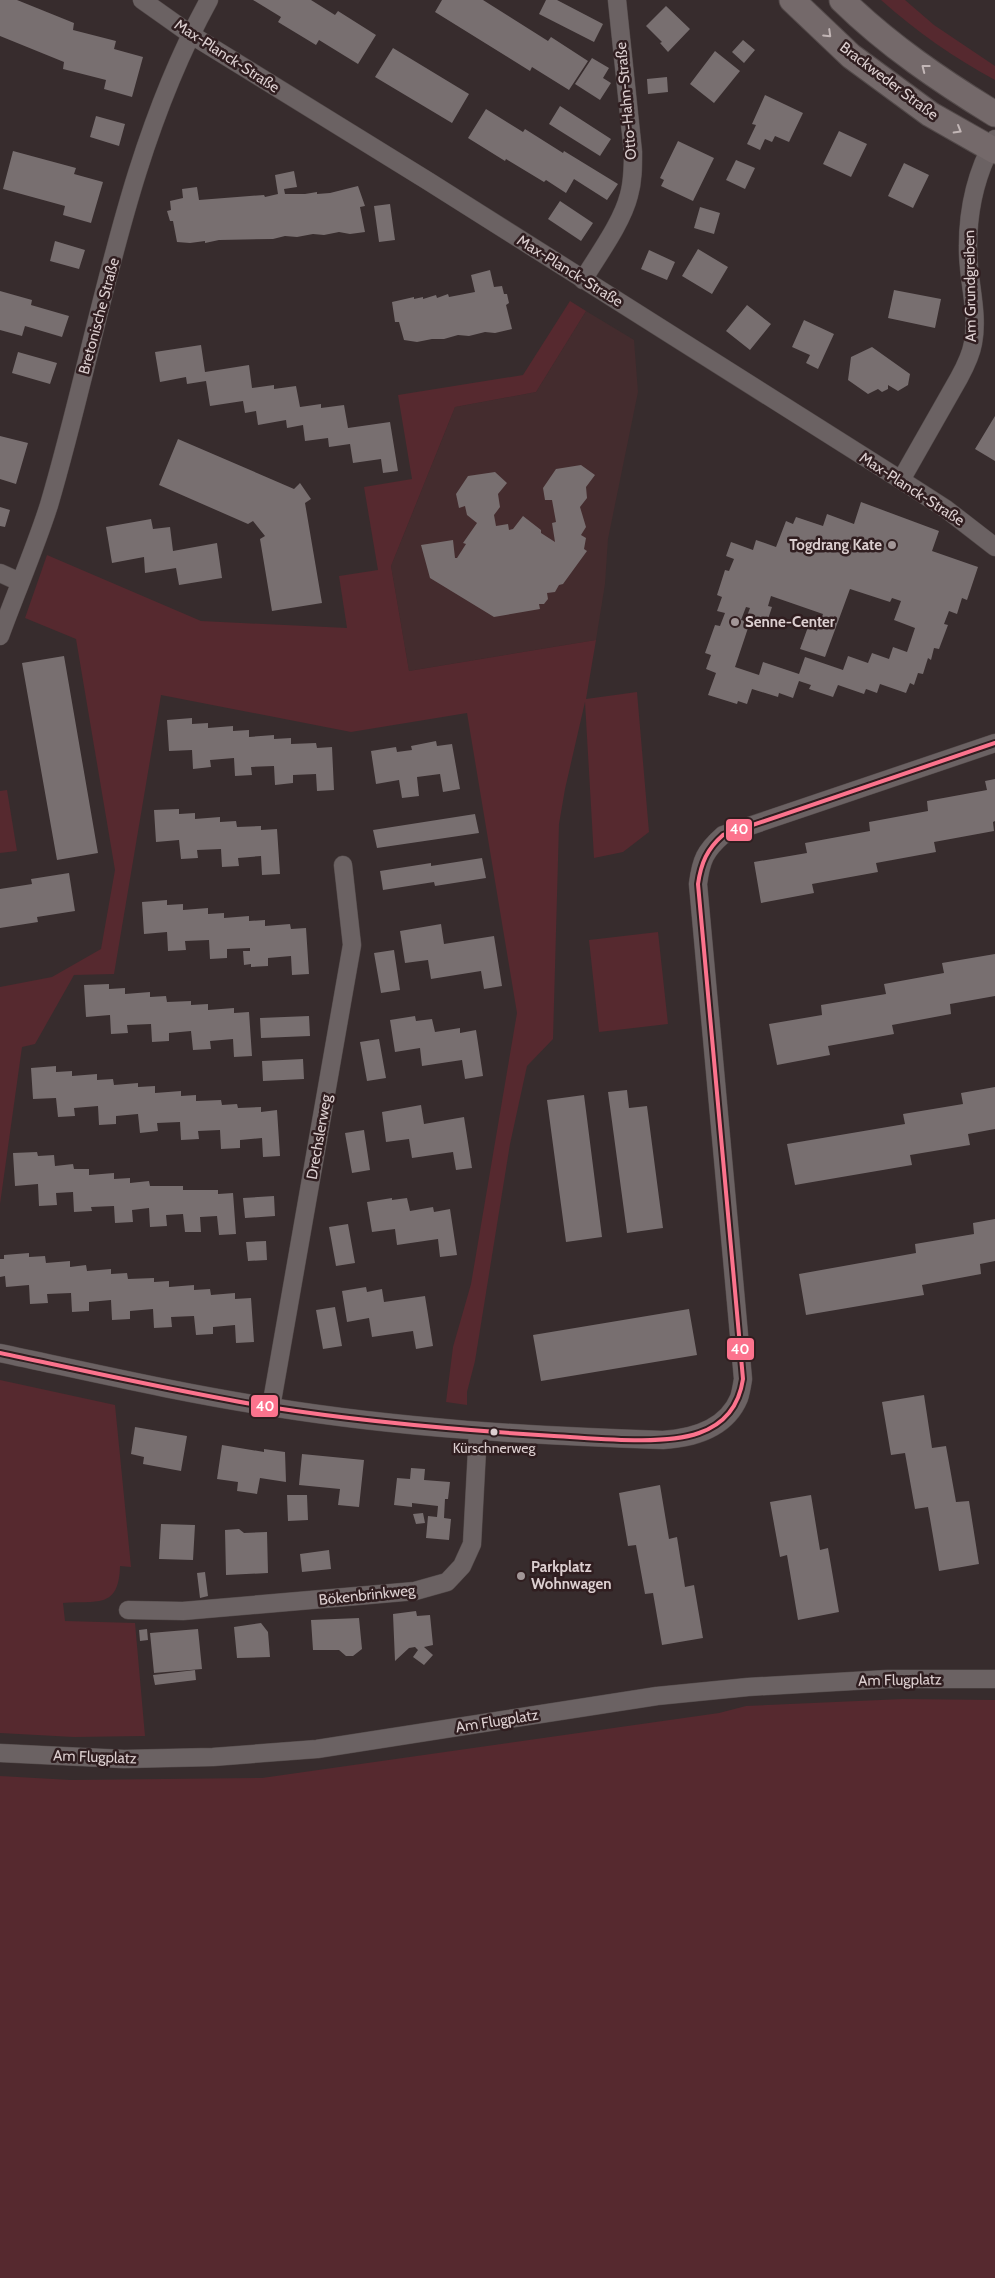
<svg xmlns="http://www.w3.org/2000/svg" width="995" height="2278" font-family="Cabin,sans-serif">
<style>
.built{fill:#442c2e}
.green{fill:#56292f}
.building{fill:#786f70;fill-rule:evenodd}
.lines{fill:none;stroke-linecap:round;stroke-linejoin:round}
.minor-casing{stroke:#534a4a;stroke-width:19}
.secondary-casing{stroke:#534a4a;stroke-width:27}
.minor{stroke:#6b6263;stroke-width:18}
.secondary{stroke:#74696a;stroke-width:25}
.bus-1-casing{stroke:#301e20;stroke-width:8}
.bus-1{stroke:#fc738d;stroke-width:4}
.oneway{stroke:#c2b6b6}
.poi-dot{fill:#a29697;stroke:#301e20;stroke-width:2}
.bus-dot{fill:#dccfd0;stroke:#301e20;stroke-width:2}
.labels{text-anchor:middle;stroke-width:5;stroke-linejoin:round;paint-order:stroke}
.bus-label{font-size:14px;fill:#dccfd0;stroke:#301e20}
.street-label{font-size:15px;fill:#dccfd0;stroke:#301e20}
.poi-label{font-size:15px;font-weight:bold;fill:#dccfd0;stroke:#301e20;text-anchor:start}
.line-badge{stroke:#301e20;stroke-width:2}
.badge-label{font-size:14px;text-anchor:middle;font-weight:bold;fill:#fff}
</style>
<rect width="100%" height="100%" fill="#372c2d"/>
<path class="built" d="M586,311l48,29 4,52 -30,147 -3,45 -9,56 -187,31 -18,-105 64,-159 81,-15z"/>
<path class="green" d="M881,0h24l29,25 61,41v14c-41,-22 -79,-49 -114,-80z
M570,301l16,10 -50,81 -81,15 -64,159 18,105 187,-31 -10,59 51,-7 12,140 -26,20 -29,6 -9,-156 -20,87 -6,35 -6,215 -26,27 -17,78 -35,217 -8,31v13l-21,-3 7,-55 18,-63 46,-271 -50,-300 -116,19 -190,-37 -47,279 -40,1 -39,69 -13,3 -22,157v-217l52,-10 49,-28 14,-79 -39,-231 -51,-21 22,-63 154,66 146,7 -8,-52 39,-6 -14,-83 48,-8 -14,-84 125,-20z
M7,790l10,61 -17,2v-62z
M658,932l10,92 -69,8 -10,-92z
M0,1380l115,25 16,162 -11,-1c-1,44 -24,34 -57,37l2,18 70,2 10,113 -71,1 -74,-4z
M903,1699l92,1v578h-995v-502l71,4 191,-2 457,-65 27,-7z"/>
<path class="building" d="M0,0h17l57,23 -1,7 43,11 -2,8 29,8 -11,40 -28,-8 2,-9 -43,-11 1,-7 -64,-26z
M253,0h58l24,15 3,-4 38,24 -18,29 -39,-24 -3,5 -38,-23 3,-5z
M442,0h41l65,41 3,-4 37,24 -19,29 -37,-23 -2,4 -95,-59z
M546,0h11l46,24 -9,18 -55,-28z
M666,6l24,23 -22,23 -8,-9 2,-1 -16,-16z
M743,40l12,10 -11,13 -12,-11z
M393,48l76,46 -17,29 -77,-46z
M715,51l25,20 -26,32 -24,-19z
M592,58l17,10 -6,10 8,5 -11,17 -25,-16z
M667,77l1,15 -20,2 -1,-15z
M765,95l38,18 -14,29 -14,-6 -3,6 -7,-3 -5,11 -13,-6 9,-19 -4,-1z
M560,106l51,33 -11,17 -51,-32z
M486,109l37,23 2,-3 38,24 1,-2 54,33 -11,16 -33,-21 -8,14 -20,-13 -2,2 -38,-23 -1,2 -37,-23z
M96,116l29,8 -6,22 -29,-9z
M839,131l28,13 -16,33 -28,-13z
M678,141l36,17 -21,43 -32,-15 3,-6 -4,-2z
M13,151l63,17 -2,6 29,8 -12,41 -28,-8 2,-9 -62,-17z
M736,160l19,8 -10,21 -19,-9z
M904,163l25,12 -16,33 -25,-12z
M294,171l3,16 -13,2 1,5h20l12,-2v2l13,-1 28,-7 7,20 -5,1 5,25 -15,2 -11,-2 -15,3 -11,-1 -16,3 -12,-1 -12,3 -54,1 -14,3v-2l-15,2 -13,-1 -4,-21h-3l-3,-10 4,-1 -1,-9 13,-3 -1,-9 15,-2 2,13 65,-5 1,2 13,-3 -3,-19z
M560,201l33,22 -12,18 -33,-22z
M390,204l5,36 -16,2 -5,-36z
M700,207l20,6 -6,21 -20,-6z
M55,241l30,9 -6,19 -29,-8z
M698,249l30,18 -16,27 -30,-18z
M649,250l26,12 -8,18 -26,-11z
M490,270l4,17 8,-1 2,8h3l2,9 -3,2 6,24 -17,4 -10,-1 -16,4 -11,-1 -14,4h-12l-15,3 -13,-2 -5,-18h-4l-3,-20 22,-5v2l9,-2v2l13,-4 1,3 11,-4 1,3 26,-5 -4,-17z
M894,290l47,9 -6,29 -47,-10z
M0,291l32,9 -1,5 38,11 -7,21 -37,-11 -3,10 -22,-6z
M747,305l24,19 -21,26 -24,-19z
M804,320l30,14 -16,35 -12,-6 4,-8 -18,-8z
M201,345l4,27 44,-7 3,23 22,-3v4l22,-3 4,21 21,-3v4l23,-3 4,23 42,-6 8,49 -15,2 -2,-14 -28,4 -3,-19 -21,3 -1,-9 -23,3 -2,-16 -16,3 -1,-8 -28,5 -2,-14 -11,2 -2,-12 -33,5 -4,-25 -19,3 -1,-7 -26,5 -5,-30z
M872,347l38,27 -2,11 -10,6 -10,-6v4l-6,3 -4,-3 -10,5 -20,-14 3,-23z
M18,352l39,11 -7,21 -38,-11z
M995,416v45l-20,-12z
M0,436l28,7 -12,41 -16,-5z
M178,439l116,50 6,-6 11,16 -6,4 17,100 -50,8 -12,-72 5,-3 -12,-15 -5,3 -89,-39z
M581,465l14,10 -9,12 1,11 -7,9 6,20 -5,8 5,3 -2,11 3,2 -24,33 -4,1 -4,7 -8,1 1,6 -4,5h-5l1,5 -46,8 -64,-39 -9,-33 32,-5 2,18h2l9,-14 -3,-1 14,-20 -10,-8 -2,-9 -6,2 -3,-14 12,-18 27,-4 12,11 -9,11 2,13 -6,8 2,11 12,-2 1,6 4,-1 10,-13 18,14v3l14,9 -3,-19 4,-1 -4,-22h-7l-2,-12 13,-19z
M861,502l78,29 -7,20 46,16 -11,33 -5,-2 -5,16 -8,-3 -5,13 4,1 -9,24 -5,-1 -3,12 -3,-2 -5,16 -5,-1 -4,12 -4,-2 -4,10 -26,-9 -3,9 -11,-4 -2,5 -26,-9 -5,12 -24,-8 2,-4 -12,-4 -6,17 -14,-5 -1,4 -26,-8 -5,15 -9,-3 -1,3 -29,-9 8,-22 -10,-4 5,-14 -6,-2 10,-28 5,1 5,-13 -8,-2 5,-14 -5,-2 8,-25 4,1 5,-12 -8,-3 5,-14 22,8 3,-10 20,7 10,-26 7,3 3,-7 27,9 4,-12 27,10zM850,589l40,13 2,-4 9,3 -7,19 21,8 -8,24 -14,-5 -4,12 -17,-6 -4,10 -20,-7 -5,14 -38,-13 -6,17 -36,-12 -4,13 -24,-8 15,-45 -9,-2 5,-13 4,1 -3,8 20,6 5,-15 -4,-1 3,-10 52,18 -6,17 -9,-4 -8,22 25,8z
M0,507l10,3 -5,17 -5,-1z
M151,519l2,10 17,-2 3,24 44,-8 5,35 -43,7 -3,-17 -31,5 -1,-16 -32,6 -6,-36z
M64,656l34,197 -41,7 -35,-197z
M192,718v6l16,-1v5l25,-2v5l16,-1v7l25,-2v4l17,-1v6l25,-1 1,5 15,-1 2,43 -17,1 -1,-17 -23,1v8l-18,2 -1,-19 -23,1 1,8 -17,1 -1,-18 -24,2 1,7 -18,2 -1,-19 -23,1 -2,-31z
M436,741l1,5 15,-2 8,45 -17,3 -3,-18 -23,3 2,19 -17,2 -3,-18 -23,4 -5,-33 25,-4 1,5 15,-2 -1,-4z
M995,779v42l-2,1 1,9 -60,11 2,10 -60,11 2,9 -66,12 2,9 -53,10 -7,-41 53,-9 -2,-10 65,-12 -1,-9 59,-11 -1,-10 60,-11 -2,-9z
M179,809v5l16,-1v6l25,-2v5l16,-1 1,6 24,-1v4l16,-1 3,45 -18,1 -1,-19 -23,2 1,8 -17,1 -1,-18 -24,1 1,8 -17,1 -2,-19 -23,2 -2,-32z
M475,814l4,19 -102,15 -4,-18z
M482,858l4,20 -51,8 -1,-4 -51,8 -3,-19 51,-8v3z
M69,873l6,38 -38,6 1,5 -38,6v-39l32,-5 -1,-5z
M167,900v5l16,-1v6l25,-2v6l16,-1v5l25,-2v5l16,-1v6l25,-2 1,5 15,-1 3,46 -17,1 -1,-19 -23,2v8l-17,1v-3l-7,1 -1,-14h7v-3l-23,1v9l-17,1 -1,-19 -24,1 1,9 -18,1 -1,-19 -23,2 -2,-32z
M441,924l3,20 50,-8 8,50 -18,3 -3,-18 -50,8 -3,-19 -23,3 -5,-32z
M394,950l6,40 -19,3 -7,-40z
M995,954v42l-45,8 1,10 -59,11 2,9 -66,12 2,9 -53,10 -8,-41 53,-9 -1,-10 65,-11 -2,-10 60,-11 -2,-10z
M109,984v5l16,-1v6l25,-2v5l16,-1 1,6 24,-1v4l17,-1v6l26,-2v5l15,-1 3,44 -18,1 -1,-18 -23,2 1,8 -18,1 -2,-19 -22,2v8l-17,1 -1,-18 -24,1 1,8 -17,1 -1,-19 -24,2 -2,-32z
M309,1016l1,20 -49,2 -1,-20z
M415,1016l1,5 16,-2 3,13 25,-4v5l16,-3 7,46 -18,3 -3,-19 -40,6 -2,-18 -25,4 -5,-32z
M379,1039l7,39 -19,3 -7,-39z
M303,1059l1,20 -41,2 -1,-20z
M56,1066v6l16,-1v5l25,-2v6l16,-1 1,6 24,-2v4l17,-1v7l26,-2v5l15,-1v6l25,-1 1,5 15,-1 1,4 23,-1v5l16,-2 3,46 -17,1 -1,-19 -22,2v8l-19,1 -1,-19 -22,1 1,8 -18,1 -1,-18 -23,1 1,8 -18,2 -2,-19 -22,2v8l-17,1 -1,-19 -24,2 1,8 -17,1 -2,-19 -23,1 -2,-31z
M995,1087v42l-27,5 2,11 -60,10 2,10 -117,20 -8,-41 118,-20 -2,-10 60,-10 -2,-11z
M627,1090l2,18 18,-2 16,122 -36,5 -19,-141z
M584,1095l18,142 -36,5 -19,-142z
M421,1105l3,19 40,-7 8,51 -16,2 -3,-18 -41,6 -3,-19 -23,3 -4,-30z
M364,1130l6,40 -18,3 -7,-40z
M37,1152l1,4 16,-1 1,11 18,-2 1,5h15v6l25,-2v6l16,-1v5l19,-2 1,5h33v4h35v4l15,-1 3,41 -17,1 -2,-19 -17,1 1,15h-16l-2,-18 -17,1 1,11 -17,1 -1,-19 -17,2 1,12 -18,1 -1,-17 -23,1 1,4 -18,1 -1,-20 -17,1 1,12 -18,1 -1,-22 -23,2 -2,-33z
M274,1196l1,20 -30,2 -2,-20z
M392,1198v2l15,-2 3,13 23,-4 1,5 16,-3 7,46 -17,2 -2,-18 -41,6 -2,-16 -23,3 -5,-30z
M995,1219v42l-15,3 1,10 -59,11 2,10 -118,20 -7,-41 117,-21 -1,-9 59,-10 -1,-11z
M348,1224l7,39 -19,3 -7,-39z
M266,1241l1,19 -19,1 -2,-19z
M29,1253v4l16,-1 1,7 24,-2v6l16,-2 1,6 24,-2v5l16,-1 1,6 26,-1v4l15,-1v6l25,-2v5l16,-1 1,6 24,-2v6l16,-1 3,44 -18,1 -1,-18 -22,2v7l-17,1 -2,-19 -23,1 1,10 -18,1 -1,-19 -23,2v8l-18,1 -1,-20 -22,2v9l-17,1 -1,-19 -24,1 1,9 -18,1 -1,-19 -23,2 -1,-11 -5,1v-18h4v-4z
M366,1287l1,5 15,-3 2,13 41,-6 8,50 -17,3 -3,-18 -41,6 -3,-19 -22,4 -5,-31z
M335,1307l7,39 -19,3 -7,-39z
M689,1309l8,46 -156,26 -8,-46z
M924,1395l8,53 14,-2 10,56 13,-1 10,63 -40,7 -11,-64 -13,2 -10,-56 -14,2 -9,-53z
M135,1427l52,9 -6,35 -38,-7 1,-7 -13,-3z
M222,1445l42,7v-3l21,3 1,30 -26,-4 -3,16 -20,-3 1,-9 -21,-3z
M302,1454l62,6 -5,47 -21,-2 2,-16 -41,-4z
M411,1468l14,1 -1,11 26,2 -2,17h-3l-1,19 7,1 -2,21 -23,-2 2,-22 9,1 1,-11 -26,-3v4l-18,-2 3,-27 13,1z
M660,1485l9,54 8,-2 8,50 9,-2 9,53 -41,7 -9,-52 -8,1 -9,-49 -8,1 -9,-53z
M287,1495h20l1,25 -20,1z
M811,1495l9,55 8,-2 11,64 -41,8 -11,-65 -7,2 -10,-55z
M423,1513l2,10 -9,1 -3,-10z
M161,1524l34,1 -2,35 -34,-1z
M239,1529l5,4 23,-1 1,41 -42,2 -1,-45z
M329,1550l2,19 -29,3 -2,-18z
M205,1572l3,24 -8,2 -3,-25z
M416,1611l1,5 13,-1 3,30 -9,2 9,8 -9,10 -11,-8 5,-7 -3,-3 -6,1 -14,13 -2,-47z
M359,1618l3,31 -9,7h-7l-7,-6h-26l-2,-30z
M261,1623l7,9 2,25 -33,1 -3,-31z
M147,1629l1,11 -8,1 -1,-11z
M198,1629l4,40 -48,4 -4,-40z
M195,1670l1,10 -41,5 -2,-10z"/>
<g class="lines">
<defs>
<path id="minor" d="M142,0l48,34 238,147 473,299 45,29 49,38
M583,280c15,-25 39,-57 46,-85 4,-14 4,-28 4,-43l-16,-152
M901,480l58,-102c6,-11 12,-23 14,-35 6,-32 -6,-65 -5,-97 0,-37 9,-75 27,-107
M0,573l20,9
M0,636c16,-44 35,-87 49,-131 50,-169 74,-349 160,-505
M0,1353c90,19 180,40 271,54 130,21 261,29 392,33 30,-2 63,-11 76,-42 2,-6 3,-13 4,-19l-45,-495c3,-24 7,-33 25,-49l272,-92
M271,1407l81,-462 -9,-80
M128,1610l55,1 232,-20 32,-9 15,-16 10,-22 6,-113
M0,1753l124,6 89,-2 104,-8 340,-53 91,-9 140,-8h107"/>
<path id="secondary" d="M792,0l59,56 79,58 65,37
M842,0c46,45 99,81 153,114"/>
</defs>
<use href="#minor" class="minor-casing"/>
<use href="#secondary" class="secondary-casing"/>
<use href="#minor" class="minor"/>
<use href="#secondary" class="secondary"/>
<defs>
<path id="bus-1" d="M0,1353c90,19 179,39 269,54 95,15 190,23 285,29 40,2 108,10 145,-3 26,-9 40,-27 44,-54l-45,-495c3,-21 9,-35 25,-49l272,-92"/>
</defs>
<use href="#bus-1" class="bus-1-casing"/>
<use href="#bus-1" class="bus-1"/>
</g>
<defs><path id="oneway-chevron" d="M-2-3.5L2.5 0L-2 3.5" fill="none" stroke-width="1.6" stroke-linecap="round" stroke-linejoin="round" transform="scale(1.25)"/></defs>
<g class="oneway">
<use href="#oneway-chevron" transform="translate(828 34) rotate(44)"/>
<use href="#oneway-chevron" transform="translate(925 68) rotate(-142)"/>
<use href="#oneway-chevron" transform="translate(958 130) rotate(30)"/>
</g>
<g class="poi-dot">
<circle cx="892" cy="545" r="5"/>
<circle cx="735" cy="622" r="5"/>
<circle cx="521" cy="1576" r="5"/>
</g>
<circle class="bus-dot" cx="494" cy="1432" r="4.5"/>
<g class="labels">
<g class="bus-label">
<text x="494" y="1453">Kürschnerweg</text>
</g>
<g class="street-label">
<text transform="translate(227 56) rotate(33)" y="5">Max-Planck-Straße</text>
<text transform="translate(889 81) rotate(37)" y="5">Brackweder Straße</text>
<text transform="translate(626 101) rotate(-95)" y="5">Otto-Hahn-Straße</text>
<text transform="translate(570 271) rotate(32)" y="5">Max-Planck-Straße</text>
<text transform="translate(970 286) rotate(-91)" y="5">Am Grundgreiben</text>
<text transform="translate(99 316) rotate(-75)" y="5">Bretonische Straße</text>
<text transform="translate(912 489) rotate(33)" y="5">Max-Planck-Straße</text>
<text transform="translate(319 1137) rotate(-80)" y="5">Drechslerweg</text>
<text transform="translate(367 1595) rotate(-6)" y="5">Bökenbrinkweg</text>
<text transform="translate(900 1680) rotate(-1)" y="5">Am Flugplatz</text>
<text transform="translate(497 1721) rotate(-9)" y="5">Am Flugplatz</text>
<text transform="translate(95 1757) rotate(2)" y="5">Am Flugplatz</text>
</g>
<g class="poi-label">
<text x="882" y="550" text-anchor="end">Togdrang Kate</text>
<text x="745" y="627">Senne-Center</text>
<text x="531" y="1572">Parkplatz<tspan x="531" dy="17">Wohnwagen</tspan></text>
</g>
</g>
<g class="line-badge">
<rect x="725" y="818" width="28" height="24" rx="5" fill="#fc738d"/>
<rect x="726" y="1337" width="29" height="24" rx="5" fill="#fc738d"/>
<rect x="250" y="1394" width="29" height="24" rx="5" fill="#fc738d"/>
</g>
<g class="badge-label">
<text x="739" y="834">40</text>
<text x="740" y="1354">40</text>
<text x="265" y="1411">40</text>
</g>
</svg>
